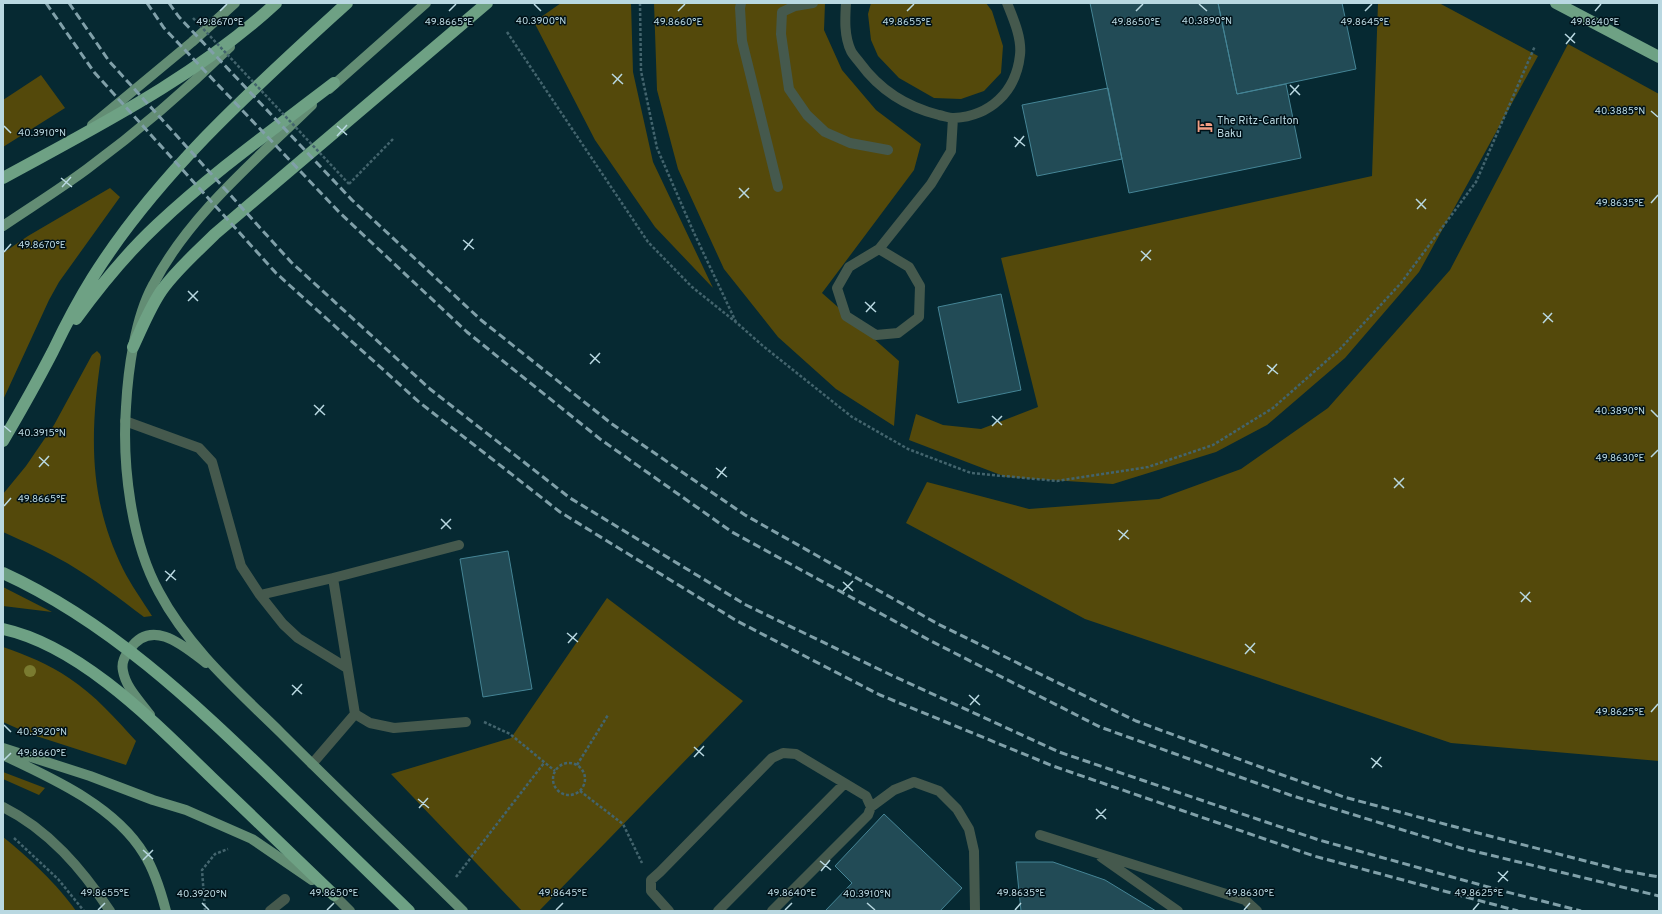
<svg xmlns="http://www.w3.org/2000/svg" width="1662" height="914" font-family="Overpass,sans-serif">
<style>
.green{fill:#54490b}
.building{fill:#224b56;stroke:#458596}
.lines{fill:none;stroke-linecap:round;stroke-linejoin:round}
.path{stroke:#43646d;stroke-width:2.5;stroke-dasharray:3 2;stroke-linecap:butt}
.lane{stroke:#45594d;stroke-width:10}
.secondary{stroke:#567663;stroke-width:10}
.primary{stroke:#638d74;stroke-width:10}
.highway{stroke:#6ea184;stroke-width:12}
.rail{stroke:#80a0a9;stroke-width:3;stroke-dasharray:8 4;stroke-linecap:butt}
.path-bridge{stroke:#43646d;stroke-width:2.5;stroke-dasharray:3 2;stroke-linecap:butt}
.highway-bridge{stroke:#6ea184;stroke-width:12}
.tree{fill:#7a7b30}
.ticks{fill:none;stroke:#b9d8e1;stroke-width:1.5}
.labels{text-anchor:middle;stroke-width:3;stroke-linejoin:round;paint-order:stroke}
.poi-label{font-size:11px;fill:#b9d8e1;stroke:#001118;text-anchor:start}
.ticks-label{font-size:10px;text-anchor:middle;fill:#b9d8e1;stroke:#001118;stroke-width:3;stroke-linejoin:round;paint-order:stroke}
</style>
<rect width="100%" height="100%" fill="#062932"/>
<path class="green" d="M561,3h70l2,69 20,90 60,126 -58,-61 -60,-87 -61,-118z
M654,3h171l-1,27 18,40 34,40 45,34 -7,26 -92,123 77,68 -5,65 -58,-37 -58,-52 -54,-68 -46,-100 -21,-79z
M871,3h115l6,8 11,35 -2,27 -17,18 -23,8 -27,-1 -35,-20 -21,-22 -7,-16 -3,-26z
M1378,3h61l99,53 -119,216 -74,86 -78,67 -51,27 -103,32 -107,-7 -97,-37 7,-26 27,11 38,4 57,-22 -37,-149 371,-82z
M1568,44l91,50v667l-208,-18 -366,-124 -179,-96 21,-41 102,27 130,-10 82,-30 87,-61 122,-138z
M41,75l24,33 -62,39v-47z
M110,188l10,9 -61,85 -10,18 -46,100v-147l25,-17z
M97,351l3,3 1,3c-11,76 -13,141 22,212 8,16 19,31 29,47l-8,1c-25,-19 -50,-38 -77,-54 -21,-12 -42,-21 -64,-31v-38l23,-28 28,-41 38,-70z
M3,587l49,25 -49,-6z
M607,598l136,103 -204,210h-17l-131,-137 120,-36z
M3,647c23,8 46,17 66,31 26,17 47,41 67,63l-10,24 -96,-31 -27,-12z
M3,772l42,16 -6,7 -36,-16z
M3,837c25,20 55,48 73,74h-73z"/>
<path class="building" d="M1090,3h128l19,91 49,-10 15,74 -172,35z
M1218,3h124l14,66 -119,25z
M1108,88l14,71 -85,17 -15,-71z
M1001,294l20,96 -63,13 -20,-96z
M508,551l24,138 -49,8 -23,-138z
M884,814l78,74 -22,23h-115l27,-28 -17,-17z
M1016,862h37l52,18 51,31h-135z"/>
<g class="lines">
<path class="path" d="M640,3l1,68 16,77 37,85 42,89
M507,32l141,210 44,45 45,36 26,23 89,71 56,32 63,24 86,8 91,-14 65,-22 60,-37 67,-59 61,-66 75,-101 59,-136
M349,184l44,-45
M484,722l26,12 45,37
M553 779a16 16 0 1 1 32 0a16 16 0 1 1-32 0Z
M577,765l31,-50
M580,791l43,33 19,39
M14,838l44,41 26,32
M456,877l88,-114
M205,911l-3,-41 13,-16 13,-5"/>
<path class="lane" d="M741,3l-1,5 2,33 36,146
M813,3l-18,3 -13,6 -1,22 8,55 18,26 18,17 25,11 38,7
M846,3c-1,16 -2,33 5,48 2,4 6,8 9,12 19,26 47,44 79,52 5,1 10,3 15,3 36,-2 62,-26 66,-63 2,-17 -7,-37 -13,-52
M879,249l30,18 11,19 -1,31 -21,16 -22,2 -30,-19 -9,-28 12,-21 30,-18 52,-65 20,-33 2,-33
M125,421l74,27 13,14 29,104 19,29 73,-17
M260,595l23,29 15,14 49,30
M355,714l15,9 24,5 72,-6
M312,764l43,-50 -22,-136 126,-33
M871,807l23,-17 20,-8 25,9 18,18 12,20 5,22 1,60
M1040,835l205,65 12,11
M1101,857l77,54
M270,911l15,-12
M669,911l-18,-20v-11l9,-8 112,-114 11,-5 13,1 70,42 5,11 -3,8 -96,96
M718,911l126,-127"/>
<path class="secondary" d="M3,807c46,23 79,62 107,104
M334,895l16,16"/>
<path class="primary" d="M329,89l97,-86
M312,105c-56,55 -123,110 -159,180 -18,33 -25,85 -27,122 -4,58 5,134 33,185 29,55 77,97 121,140 60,60 122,119 183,179
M92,125l100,-83 43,-39
M3,226c28,-19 57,-37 84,-57 50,-37 98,-78 143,-122
M150,715c-10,-14 -24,-27 -27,-44 -2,-9 2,-15 7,-22 22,-32 55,-2 76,14
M3,748l87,28 63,24 33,10 66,29 60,41
M3,755c49,23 112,51 141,99 11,17 17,38 22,57"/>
<path class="highway" d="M1556,3l103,54
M3,178c95,-52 193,-101 273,-175
M76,319c24,-33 51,-66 81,-94 55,-52 117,-96 177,-142
M133,347c9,-19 17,-40 29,-57 15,-21 35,-38 53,-56l272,-231
M3,441c17,-29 34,-59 50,-90 12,-25 25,-50 40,-74 66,-105 163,-191 254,-274
M3,629c78,17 152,94 208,148 41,39 82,79 123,118"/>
<path class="rail" d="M46,3l48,69 182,201 143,129 141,110 177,109 143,74 173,71 261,90 204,55
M69,3l40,58 182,201 139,127 140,109 176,107 145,70 168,77 260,88 180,50 82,21
M147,3l17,25 176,185 127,119 133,107 132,93 197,108 171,87 190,68 171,53 198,48
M169,3l10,14 173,183 129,120 131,104 133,91 193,109 198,97 138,51 70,25 134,36 142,37 39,7"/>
<path class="path-bridge" d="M193,18l156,166"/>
<path class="highway-bridge" d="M3,573c105,48 189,128 271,207 45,44 90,87 135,131"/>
</g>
<circle class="tree" cx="30" cy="671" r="6"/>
<path class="ticks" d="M534,4l7,7M1199,4l8,7M220,11l7,-7M449,11l7,-7M678,11l7,-7M907,11l7,-7M1136,11l7,-7M1365,11l7,-7M1595,11l6,-7M1565,34l10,9M1566,44l9,-11M612,74l11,10M613,84l9,-10M1290,85l10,10M1290,95l9,-10M1651,111l7,6M4,126l7,7M337,126l10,9M337,136l10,-11M1014,137l11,9M1015,147l9,-11M61,178l11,9M62,187l9,-10M739,188l10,10M739,198l10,-10M1416,199l10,10M1651,203l7,-8M1417,209l9,-10M463,240l11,9M464,250l9,-11M1141,251l10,9M4,252l7,-8M1141,261l10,-11M188,291l10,10M188,301l10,-10M865,302l11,10M866,312l9,-10M1543,313l10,9M1543,323l9,-10M590,354l10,9M590,364l10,-11M1267,365l11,9M1268,374l9,-10M314,405l11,10M1651,410l7,7M315,415l9,-10M992,416l10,9M4,426l7,6M992,426l10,-10M39,457l10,9M1651,457l7,-7M39,467l10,-11M716,468l11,9M717,478l9,-11M1394,478l10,10M1394,488l10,-10M4,506l7,-8M441,519l10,10M441,529l10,-10M1118,530l11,9M1119,540l9,-10M165,571l11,9M166,581l9,-11M843,582l10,9M843,591l10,-10M1520,592l11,10M1521,602l9,-10M567,633l11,9M568,643l9,-10M1245,644l10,9M1245,654l10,-11M292,685l10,9M292,695l10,-11M969,695l11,10M970,705l9,-10M1651,712l7,-8M4,725l7,7M694,747l10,9M694,757l10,-11M1371,758l11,9M4,760l7,-7M1372,768l9,-11M418,799l11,9M419,808l9,-10M1096,809l10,10M1096,819l10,-10M143,850l10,9M143,860l10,-10M820,861l11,9M821,871l9,-11M1498,872l10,9M1498,882l10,-11M202,903l7,7M867,903l8,7M98,910l7,-7M327,910l7,-7M556,910l7,-7M785,910l7,-7M1015,910l6,-7M1244,910l6,-7M1473,910l6,-7"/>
<defs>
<symbol id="hotel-bare" viewBox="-9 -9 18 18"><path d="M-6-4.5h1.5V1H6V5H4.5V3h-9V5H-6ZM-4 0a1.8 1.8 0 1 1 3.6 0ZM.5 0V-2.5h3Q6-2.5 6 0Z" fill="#f39f84" stroke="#001118" stroke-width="2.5" paint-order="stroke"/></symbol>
</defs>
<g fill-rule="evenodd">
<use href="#hotel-bare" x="1194" y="115" width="22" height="22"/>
</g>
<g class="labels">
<g class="poi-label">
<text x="1217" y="124">The Ritz-Carlton<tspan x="1217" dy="13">Baku</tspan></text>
</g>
</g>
<g class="ticks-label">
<text x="541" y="24">40.3900°N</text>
<text x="1207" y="24">40.3890°N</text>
<text x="220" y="25">49.8670°E</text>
<text x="449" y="25">49.8665°E</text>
<text x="678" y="25">49.8660°E</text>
<text x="907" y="25">49.8655°E</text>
<text x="1136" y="25">49.8650°E</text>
<text x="1365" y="25">49.8645°E</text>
<text x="1595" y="25">49.8640°E</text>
<text x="1620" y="114">40.3885°N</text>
<text x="42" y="136">40.3910°N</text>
<text x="1620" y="206">49.8635°E</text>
<text x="42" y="248">49.8670°E</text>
<text x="1620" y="414">40.3890°N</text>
<text x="42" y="436">40.3915°N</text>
<text x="1620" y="461">49.8630°E</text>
<text x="42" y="502">49.8665°E</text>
<text x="1620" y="715">49.8625°E</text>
<text x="42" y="735">40.3920°N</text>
<text x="42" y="756">49.8660°E</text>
<text x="105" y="896">49.8655°E</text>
<text x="334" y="896">49.8650°E</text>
<text x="563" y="896">49.8645°E</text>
<text x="792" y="896">49.8640°E</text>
<text x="1021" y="896">49.8635°E</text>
<text x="1250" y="896">49.8630°E</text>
<text x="1479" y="896">49.8625°E</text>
<text x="202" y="897">40.3920°N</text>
<text x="867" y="897">40.3910°N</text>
</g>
<rect width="1662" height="914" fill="none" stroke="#b9d8e1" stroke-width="8"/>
</svg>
